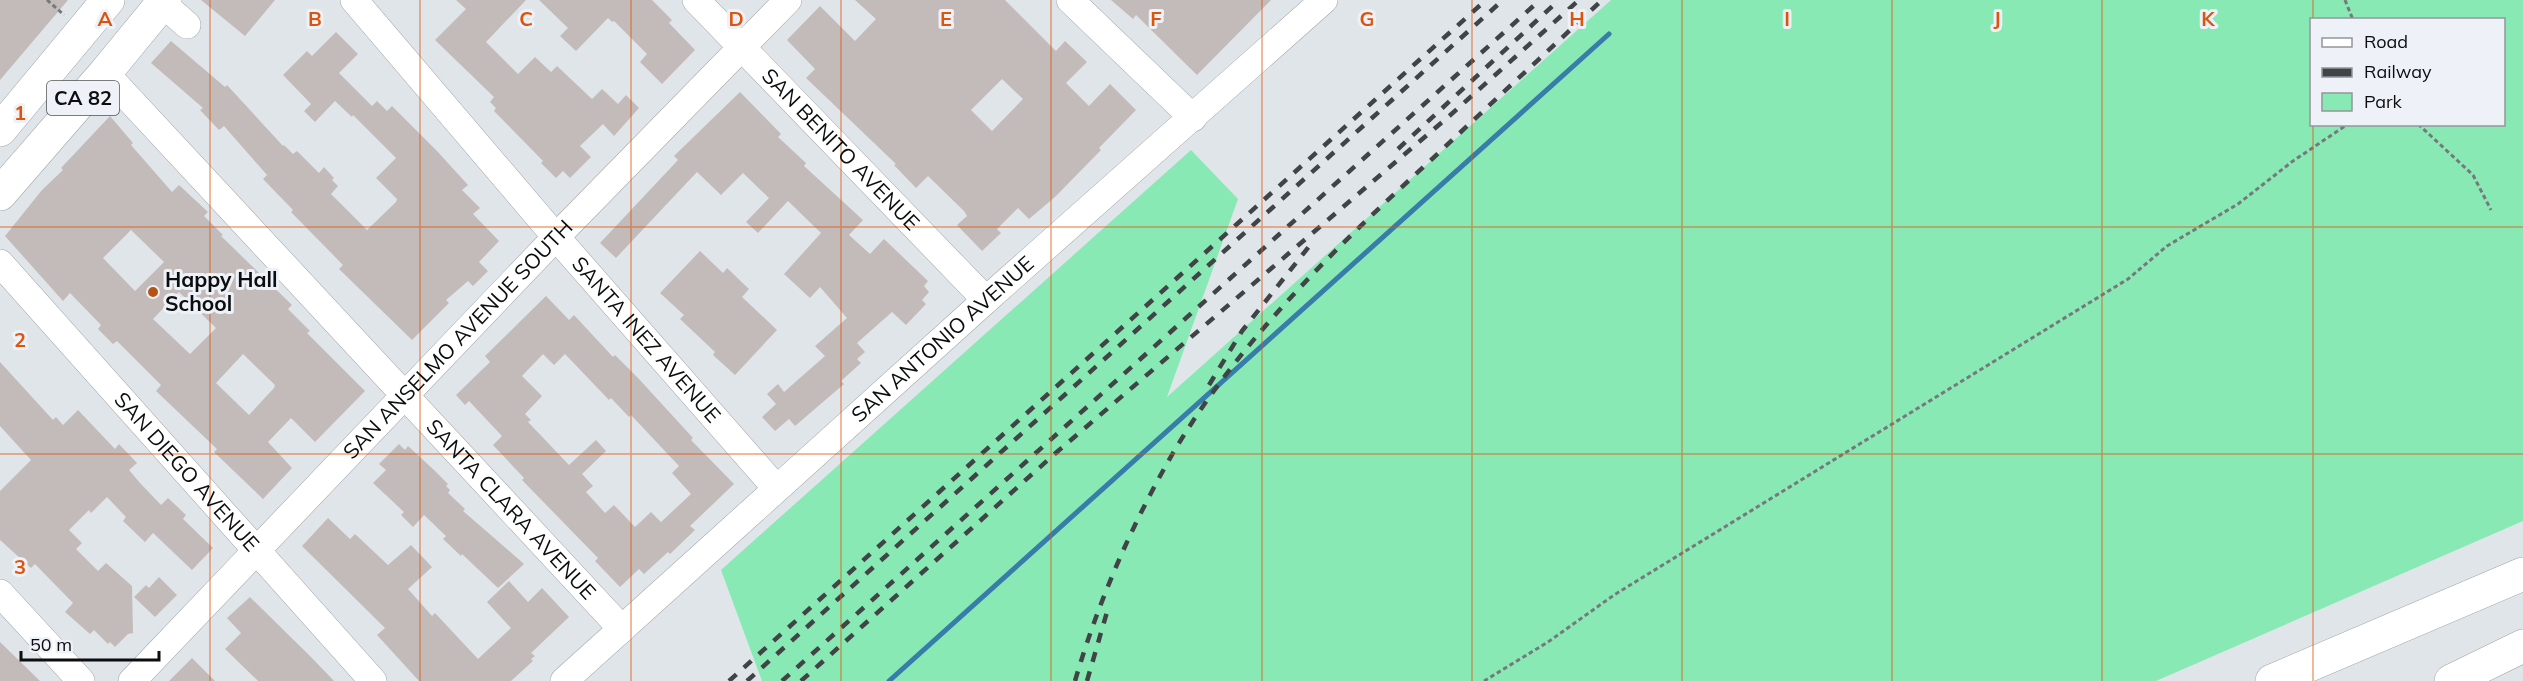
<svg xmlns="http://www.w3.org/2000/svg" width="2523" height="681" font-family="Mulish,sans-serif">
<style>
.green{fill:#89e9b5;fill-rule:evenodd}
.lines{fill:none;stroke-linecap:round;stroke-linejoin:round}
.stream{stroke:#387ca9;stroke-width:5}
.building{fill:#c2bbb9;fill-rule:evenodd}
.minor-casing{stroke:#a0a5a9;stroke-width:28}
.major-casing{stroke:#a0a5a9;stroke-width:34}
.highway-casing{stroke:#a0a5a9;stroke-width:34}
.path{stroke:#76797c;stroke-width:3;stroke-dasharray:4.5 3;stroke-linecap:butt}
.minor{stroke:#fff;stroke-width:27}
.major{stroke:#fff;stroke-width:33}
.highway{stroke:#fff;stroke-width:33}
.rail{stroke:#414446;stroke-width:4.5;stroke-dasharray:10 10;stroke-linecap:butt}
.grid{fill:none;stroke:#dd550c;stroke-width:1.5;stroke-opacity:0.55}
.poi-dot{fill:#b65416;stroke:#eef2f8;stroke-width:2}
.labels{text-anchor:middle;stroke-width:6;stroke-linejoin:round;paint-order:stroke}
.shield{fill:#eef2f8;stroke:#4f5254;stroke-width:1.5}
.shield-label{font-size:20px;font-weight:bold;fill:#0b0d0e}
.street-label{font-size:21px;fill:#0b0d0e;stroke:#eef2f8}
.poi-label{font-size:21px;font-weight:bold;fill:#0b0d0e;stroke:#eef2f8;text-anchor:start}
.grid-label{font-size:20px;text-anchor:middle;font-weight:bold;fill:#dd550c;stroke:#eef2f8;stroke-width:6;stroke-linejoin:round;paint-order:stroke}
</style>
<rect width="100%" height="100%" fill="#e0e5ea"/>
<path class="green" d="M1611,0h912v521l-367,160h-1394l-41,-111 470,-420 47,49 -71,198zM2312,20h192v104h-192z"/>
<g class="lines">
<path class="stream" d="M889,681l720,-647"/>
</g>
<path class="building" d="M0,0h68l-68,80z
M201,0h74l-30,36z
M456,0h70l-40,42 32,32 17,-17 16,15 6,-6 35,33 10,-10 16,15 8,-9 13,13 -25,28 -11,-12 -23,22 11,11 -21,21 -7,-7 -7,7 -15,-15 2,-2 -49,-50 2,-3 -6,-6 4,-5 -59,-57 31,-31z
M539,0h113l20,20 -3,3 26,27 -33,34 -22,-22 7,-8 -33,-33 -2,1 -4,-4 -32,33 -16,-15 8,-8z
M855,0h150l51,51 9,-10 22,21 -21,21 23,23 21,-22 26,26 -37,38 2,2 -46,47 -26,22 -11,-11 -21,21 4,4 -19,18 -25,-26 10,-9 -3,-5 -36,-35 -12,12 -22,-23 2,-1 -90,-86 9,-9 -28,-29 33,-34 35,35 21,-22zM1002,79l21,20 -31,32 -21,-21z
M1111,0h160l-74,75 -61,-60 -3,4z
M336,32l22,22 -19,19 33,33 5,-5 10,10 5,-5 45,45 31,34 -6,5 18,18 -7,6 26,27 -20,21 9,9 -15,15 -5,-5 -22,19 3,3 -37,37 -73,-71 4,-4 -52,-53 2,-2 -30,-31 4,-4 -43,-49 -5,4 -19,-20 3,-2 -52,-45 20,-22 54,46 2,-2 56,61 1,-1 9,9 4,-3 22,22 5,-6 10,11 -2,2 6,6 -7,8 36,36 29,-28 1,-3 -21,-21 20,-20 -43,-43 -1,2 -17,-16 -20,21 -11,-11 7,-7 -28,-29 24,-24 5,5z
M740,92l41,42 -3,3 28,26 -2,3 59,54 -14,15 21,19 14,-15 44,42 -4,5 5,6 -7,8 4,4 -20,21 -14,-13 -35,31 8,9 -8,7 4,4 -20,18 3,3 -49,42 -6,-7 -14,12 -13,-14 14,-13 -9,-10 11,-10 6,8 41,-36 -10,-10 32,-28 -27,-31 -10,11 -26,-24 37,-41 -33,-32 -30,32 -12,-11 23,-24 -26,-25 -22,22 -24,-23 -81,86 -16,-15 78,-83 -4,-4z
M110,116l23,27 -2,2 41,47 7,-7 29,27 -4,4 19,19 -2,1 71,69 -4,4 22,22 -3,2 58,58 -50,51 -24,-24 -23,24 24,26 -29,31 -49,-47 3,-3 -61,-58 5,-6 -44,-44 -4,3 -15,-15 3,-4 -31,-32 -7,8 -58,-65 37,-46 21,-20 -2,-2zM131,230l33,32 -29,29 -32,-33zM179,292l37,36 -26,26 -37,-35zM243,354l32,31 -1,3 -25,27 -33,-32z
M700,251l23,22 4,-5 22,21 -7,8 35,33 -42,45 -22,-20 2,-3 -35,-33 4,-4 -24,-22z
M546,296l23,24 5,-5 39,42 2,-2 23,23 55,60 -2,2 43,44 -44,42 5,4 -25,24 -2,-2 -24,22 -5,-5 -19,18 -25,-26 3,-3 -76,-78 2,-2 -31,-33 9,-9 -33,-35 -4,4 -9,-10 34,-33 -5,-6zM543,354l11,11 11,-11 44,46 2,-2 18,19 2,-2 48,51 -7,7 19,21 -30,28 -10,-10 -16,15 -21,-22 -9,8 -19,-21 7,-6 -11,-12 24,-23 -10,-11 -27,25 -41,-43 3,-2 -6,-6 17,-18 -20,-20z
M0,362l53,58 3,-3 7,8 15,-15 37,39 4,-5 18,19 -8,7 11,13 21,22 7,-7 18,17 -3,4 30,29 -21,22 -39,-37 -8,9 -22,-21 3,-4 -19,-20 -16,16 -2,-3 -20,20 13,13 -6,6 22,22 8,-8 26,23 1,47 -5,1 -13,13 -5,-5 -2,2 -14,-14 -4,4 -25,-22 8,-9 -38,-39 -4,4 -31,-28v-49l31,-31 -31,-34z
M399,444l6,6 3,-4 27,25 13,13 -2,2 4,4 -2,3 17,16 -2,2 61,53 -26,24 -36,-34 -1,2 -18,-17 3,-3 -22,-21 -11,12 -12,-12 3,-3 -31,-29 13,-13 -7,-6z
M328,518l22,21 5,-5 33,31 23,-20 21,22 -24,22 24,27 3,-3 43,46 33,-31 -24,-26 22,-21 19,21 14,-14 27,29 -38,36 4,3 -4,3 2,2 -22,20h-92l-42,-46 8,-7 -83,-82z
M159,577l18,18 -22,22 -21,-20 12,-12 3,3z
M250,597l61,60 23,24h-76l-33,-32 16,-16 -14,-15z
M0,642l40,39h-40z
M192,658l23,23h-46z"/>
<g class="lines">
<defs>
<g id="minor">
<path id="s1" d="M354,0l202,237 220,251"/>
<path id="s2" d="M696,0l290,300"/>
<path d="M1070,0l123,118"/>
<path d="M162,3l25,22"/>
<path id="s3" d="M105,73l517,556"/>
<path id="s4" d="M0,263l373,418"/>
<path d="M0,593l81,88"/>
<path id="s5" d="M132,681l424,-444 232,-237"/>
<path id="s6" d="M564,681l422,-381 338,-300"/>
</g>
<path id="major" d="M0,130l108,-130
M0,194l105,-121 60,-73"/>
<path id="highway" d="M2272,681l251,-107
M2451,681l72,-35"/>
</defs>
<use href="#minor" class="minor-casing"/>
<use href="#major" class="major-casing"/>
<use href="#highway" class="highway-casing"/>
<path class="path" d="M47,0l17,15
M2345,0l8,20
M2418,124l55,51 18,35
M1484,681l64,-39 66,-47 514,-316 39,-33 71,-42 55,-43 55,-37"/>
<use href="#minor" class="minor"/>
<use href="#major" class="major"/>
<use href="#highway" class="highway"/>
<path class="rail" d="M1398,149l161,-149
M1209,385l33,-54 69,-87
M729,681l757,-681
M747,681l756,-681
M782,681l758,-681
M801,681l257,-230 389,-333 132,-118
M1075,681c23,-79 57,-157 98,-228 66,-112 162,-205 257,-292 57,-54 115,-107 172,-161
M1087,681l22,-76"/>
</g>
<path class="grid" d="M210,0v681M420,0v681M631,0v681M841,0v681M1051,0v681M1262,0v681M1472,0v681M1682,0v681M1892,0v681M2102,0v681M2313,0v20M2313,124v557M0,227h2523M0,454h2523"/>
<circle class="poi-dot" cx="153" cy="292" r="6"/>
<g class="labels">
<rect class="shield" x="47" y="81" width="72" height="34" rx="4.5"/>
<g class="shield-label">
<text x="83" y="105">CA 82</text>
</g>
<g class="street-label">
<text dy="7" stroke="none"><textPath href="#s2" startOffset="208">SAN BENITO AVENUE</textPath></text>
<text dy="7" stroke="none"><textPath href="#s5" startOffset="472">SAN ANSELMO AVENUE SOUTH</textPath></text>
<text dy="7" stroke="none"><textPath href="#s6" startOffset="510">SAN ANTONIO AVENUE</textPath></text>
<text dy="7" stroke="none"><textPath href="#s1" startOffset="448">SANTA INEZ AVENUE</textPath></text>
<text dy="7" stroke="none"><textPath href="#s4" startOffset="280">SAN DIEGO AVENUE</textPath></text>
<text dy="7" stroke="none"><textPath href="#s3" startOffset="596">SANTA CLARA AVENUE</textPath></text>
</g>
<g class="poi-label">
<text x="165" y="287">Happy Hall<tspan x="165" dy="24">School</tspan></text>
</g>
</g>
<g class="grid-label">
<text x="105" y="26">A</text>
<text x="315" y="26">B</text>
<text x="526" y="26">C</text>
<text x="736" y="26">D</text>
<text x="946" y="26">E</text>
<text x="1156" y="26">F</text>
<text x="1367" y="26">G</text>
<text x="1577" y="26">H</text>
<text x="1787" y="26">I</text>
<text x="1997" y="26">J</text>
<text x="2208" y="26">K</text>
<text x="20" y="120">1</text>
<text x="20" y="347">2</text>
<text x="20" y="574">3</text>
</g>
<rect x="2310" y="18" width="195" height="108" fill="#eef2f8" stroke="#93969a" stroke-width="1.5"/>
<rect x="2322" y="38" width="30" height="9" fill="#ffffff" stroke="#93969a" stroke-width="1.5"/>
<text x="2364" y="48" font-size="18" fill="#0b0d0e">Road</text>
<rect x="2322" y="68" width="30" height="9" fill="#414446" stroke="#93969a" stroke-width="1.5"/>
<text x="2364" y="78" font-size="18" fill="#0b0d0e">Railway</text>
<rect x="2322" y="93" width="30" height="18" fill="#89e9b5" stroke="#93969a" stroke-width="1.5"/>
<text x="2364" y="108" font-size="18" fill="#0b0d0e">Park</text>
<path d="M21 651v9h138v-9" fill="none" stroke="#0b0d0e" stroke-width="3"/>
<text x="30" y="651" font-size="18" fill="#0b0d0e" stroke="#eef2f8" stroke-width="4.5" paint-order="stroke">50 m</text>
</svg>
